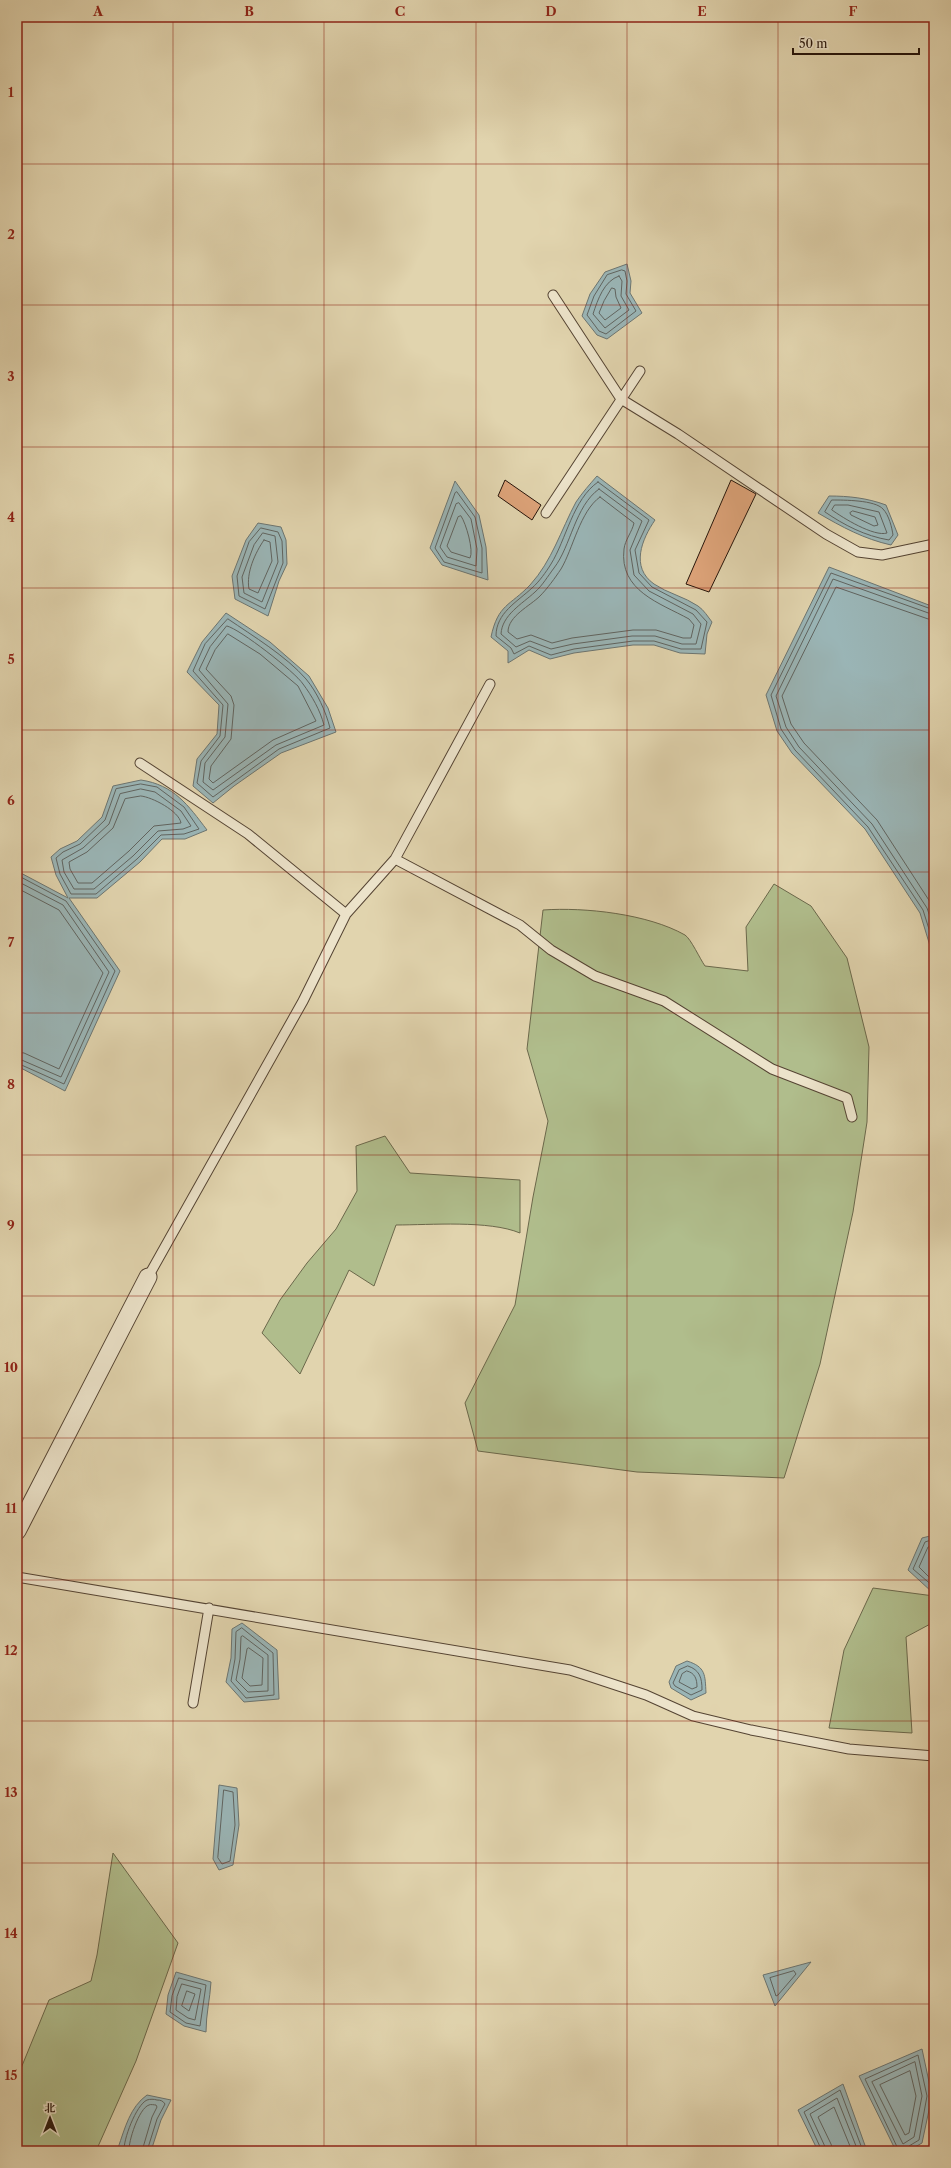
<svg xmlns="http://www.w3.org/2000/svg" width="951" height="2168" font-family="'Libre Caslon Text','Noto Serif SC',serif">
<style>
.green{fill:#b0bd8c;stroke:#6b684b}
.water{fill:#9ab5b6;stroke:#6c7571}
.lines{fill:none;stroke-linecap:round;stroke-linejoin:round}
.shore{stroke:#606460;stroke-width:1}
.building{fill:#dda379;stroke:#26140a}
.service-casing{stroke:#543;stroke-width:11}
.minor-casing{stroke:#543;stroke-width:19}
.service{stroke:#ece3ca;stroke-width:9}
.minor{stroke:#ece3ca;stroke-width:17}
.grid{fill:none;stroke:#8f2418;stroke-width:1;stroke-opacity:0.55}
.neatline{fill:none;stroke:#8f2418;stroke-width:1.5}
.grid-label{font-size:13px;text-anchor:middle;font-weight:bold;fill:#8f2418}
</style>
<rect width="100%" height="100%" fill="#e1d4ae"/>
<filter id="stains"><feTurbulence type="fractalNoise" baseFrequency=".005" numOctaves="4"/><feColorMatrix values="0 0 0 0 .2 0 0 0 0 .09 0 0 0 0 .02 0 0 0 .5 -.17"/></filter>
<radialGradient id="worn" r=".72"><stop offset=".6" stop-color="#630" stop-opacity="0"/><stop offset="1" stop-color="#630" stop-opacity=".3"/></radialGradient>
<path class="green" d="M774,884l37,22 36,52 22,89 -2,75 -14,90 -33,152 -36,114 -147,-6 -159,-21 -13,-48 50,-98 18,-108 15,-76 -21,-72 16,-139c42,-3 105,4 142,25 6,4 15,24 20,31l43,5 -2,-44z
M385,1136l25,37 110,7v53c-31,-13 -90,-8 -124,-8l-22,61 -25,-16 -49,104 -38,-41 18,-33 27,-37 29,-34 21,-38 -1,-45z
M873,1588l61,8v26l-28,15 6,96 -83,-5 15,-78z
M113,1853l65,90 -42,118 -40,90h-79v-73l32,-78 42,-19 6,-26z"/>
<path class="water" d="M627,264l4,17 -1,12 12,20 -35,26 -10,-4 -15,-19 8,-22 15,-22z
M597,476l58,44c-13,19 -25,47 -1,64 13,9 31,13 44,22 6,4 10,11 14,16l-5,12 -2,20 -25,-1 -26,-8h-21l-59,8 -24,6 -21,-9 -21,13v-12l-17,-14c7,-33 19,-31 39,-52 22,-24 31,-55 46,-83 6,-9 14,-18 21,-26z
M455,481l24,34 7,32 2,33 -46,-15 -12,-17z
M829,496c20,0 38,2 57,9l12,30 -7,10c-27,-6 -49,-18 -73,-32z
M258,523l23,4 5,13 1,24 -8,17 -11,35 -33,-17 -3,-23 14,-36z
M829,567l105,40v352l-14,-46 -55,-84 -73,-76 -15,-22 -11,-36z
M226,613l44,29 39,34 19,32 8,24 -55,21 -47,33 -21,17 -20,-17 4,-27 20,-25 2,-29 -32,-33 15,-30z
M141,780c33,5 47,25 66,50l-22,9h-23l-22,23 -43,36h-28l51,73 -55,120 -48,-25v-195l51,27 -12,-23 -5,-18 9,-8 17,-8 25,-24 11,-31z
M934,1535v55l-2,2 -24,-22 14,-32z
M242,1623l35,27 2,49 -35,3 -18,-20 5,-24 1,-29z
M687,1661c19,6 18,14 19,32l-15,7 -20,-12 -2,-6 7,-16z
M219,1785l18,3 2,37 -6,40 -14,5 -6,-11z
M811,1962l-36,44 -12,-31z
M176,1972l35,10c-1,17 -5,32 -5,50l-22,-6 -18,-12 2,-19z
M922,2049l10,47 -10,47 -14,8h-12l-37,-75z
M843,2084l24,67h-49l-20,-41z
M147,2095l24,5 -10,20 -10,31h-30l-3,-3c7,-20 12,-41 29,-53z"/>
<g class="lines">
<path class="shore" d="M622,270l3,1 2,10 -1,13 10,17 -30,23 -7,-3 -12,-16 7,-19 13,-21z
M619,276l3,5 -1,15 8,14 -24,18 -12,-14c5,-15 11,-33 26,-38z
M612,288l3,1 1,8 5,11 -16,12 -6,-7 5,-12z
M598,482l51,38 -14,30 4,23 13,14 44,23 11,12 -6,27h-20l-27,-8h-21l-59,8 -23,6 -22,-9 -15,8 -3,-6 -15,-12c0,-23 21,-34 36,-48 7,-6 14,-16 19,-24 15,-24 22,-65 47,-82z
M599,489l43,32 -12,29 4,25 15,16 44,23 8,10 -5,20h-14l-27,-8h-23l-59,8 -22,5 -21,-8 -14,6 -15,-13c1,-19 21,-30 34,-42 7,-6 13,-16 19,-24 17,-22 21,-62 45,-79z
M457,492l18,25 7,31v25l-38,-11 -9,-14 20,-55z
M600,497l34,26c-2,9 -9,17 -10,26 -5,42 36,54 65,70l5,6 -3,13h-8l-27,-8h-23l-61,8 -20,5 -21,-8 -14,4 -9,-7c0,-16 22,-26 32,-36 7,-7 15,-18 21,-27 12,-20 19,-58 39,-72z
M832,500c12,0 43,0 51,9 6,6 9,19 10,26l-4,5c-24,-4 -45,-15 -64,-28z
M459,503l12,16 6,30 -1,17 -29,-9 -7,-10 16,-43z
M835,505h13l31,7 8,21c-13,4 -44,-15 -55,-23z
M853,511l22,6 3,8 -4,1 -23,-11 -1,-2z
M461,516c5,7 13,35 9,42l-19,-6 -4,-6 11,-29z
M261,528l17,4 4,9 1,22 -18,46 -26,-13 -2,-20 12,-34z
M263,533l12,3 3,26 -16,40 -18,-9 -2,-16 12,-32z
M264,540l6,2 2,19 -14,32 -9,-4c-3,-16 6,-36 15,-49z
M934,610l-103,-37 -60,122 10,34 14,21 73,77 55,83 11,35
M934,615l-101,-36 -57,117 10,31 13,20 73,77 55,84 7,20
M228,619c25,17 58,37 78,60 11,13 20,33 24,49l-51,21 -66,48 -16,-14 4,-22 19,-25 3,-31 -30,-34 12,-27z
M934,621l-98,-34 -54,109 9,28 13,19 73,77 57,88
M227,626c13,3 68,46 76,58 9,12 17,26 21,41l-48,20 -63,45 -10,-8 2,-19 20,-26 3,-33 -29,-34 11,-23z
M228,634l32,20 38,32 18,35 -43,19 -60,43 -4,-4 2,-13 20,-27 3,-34 -3,-9 -25,-27 9,-19z
M141,784l16,3 27,20 15,22 -15,5 -23,1 -24,24 -41,35h-25l-11,-20 -4,-16 7,-6 17,-8 25,-24 11,-31z
M141,789l14,3 26,19 10,15 -8,3 -25,2 -25,25 -39,33h-20l-10,-17 -2,-12 21,-12 26,-24 11,-30z
M141,796c11,1 38,15 40,27l-27,3 -25,25 -37,32h-14l-8,-14 -1,-7 18,-10 26,-24 12,-29z
M17,875l49,26 49,70 -51,113 -47,-21
M17,881l46,24 46,67 -48,105 -44,-19
M17,888l42,22 44,63 -44,96 -35,-16 -7,-1
M934,1539l-9,3 -12,27 21,18
M934,1545l-6,2 -9,20 15,15
M242,1628l31,25 1,42 -28,3 -15,-17 4,-22 1,-27z
M243,1636l25,19v36l-20,1 -12,-12 4,-21 1,-22z
M249,1648l14,10 -1,27 -12,1 -8,-8 5,-29z
M688,1666c12,4 14,12 14,24l-11,5 -16,-9 -2,-3 6,-13z
M687,1671c8,2 10,8 10,16l-5,2 -13,-7 3,-8z
M224,1790l9,2 2,33 -5,36 -8,3 -4,-6z
M794,1971l2,3 -18,21 -2,1 -6,-18z
M179,1978l27,7 -6,41 -14,-3 -16,-11 2,-16z
M182,1984l19,5 -6,31 -7,-2 -12,-8 1,-13z
M187,1991l8,3 -6,17 -7,-5z
M915,2062l7,34 -8,41 -11,7 -31,-62z
M910,2071l6,25 -7,37 -4,2 -25,-50z
M124,2151c-1,-11 12,-46 23,-51 3,-1 7,-1 10,0 4,0 6,1 8,4l-8,15 -10,32
M129,2151c-1,-9 10,-43 20,-46 1,-1 6,0 7,0l1,2 -5,10 -10,34
M822,2151l-18,-39 36,-22 23,61
M827,2151l-17,-37 27,-16 21,53
M833,2151l-2,-7 -13,-27 16,-10 18,44
M899,2151l-34,-72 53,-24 9,41 -8,44 -10,6 -2,5"/>
</g>
<path class="building" d="M505,480l36,25 -9,15 -34,-24z
M731,480l25,14 -47,98 -23,-8z"/>
<g class="lines">
<defs>
<path id="service" d="M553,295l68,104 57,35 148,100 32,18 24,3 52,-11
M546,513l94,-142
M140,763l108,71 98,80
M395,859l125,66 31,25 44,26 69,25 108,68 75,29 5,19
M148,1277l155,-276 43,-87 49,-55 95,-175
M17,1577l553,93 76,25 47,21 58,14 98,19 85,7
M193,1703l16,-95
M932,2151l2,-4"/>
<path id="minor" d="M17,1531l131,-254"/>
</defs>
<use href="#service" class="service-casing"/>
<use href="#minor" class="minor-casing"/>
<use href="#service" class="service"/>
<use href="#minor" class="minor"/>
</g>
<path class="grid" d="M173,17v2134M324,17v2134M476,17v2134M627,17v2134M778,17v2134M17,164h917M17,305h917M17,447h917M17,588h917M17,730h917M17,872h917M17,1013h917M17,1155h917M17,1296h917M17,1438h917M17,1580h917M17,1721h917M17,1863h917M17,2004h917"/>
<rect width="951" height="2168" fill="none" stroke="#e1d4ae" stroke-width="44"/>
<g transform="translate(50 2118)" stroke="#ece3ca" stroke-width="3" paint-order="stroke">
<path d="M0-3L7 15L0 10L-7 15Z" fill="#26140a"/>
<text y="-6" font-size="11" font-weight="bold" text-anchor="middle" fill="#26140a">北</text>
</g>
<path d="M793 48v6h126v-6" fill="none" stroke="#26140a" stroke-width="2"/>
<text x="799" y="48" font-size="12" fill="#26140a" stroke="#ece3ca" stroke-width="3" paint-order="stroke">50 m</text>
<rect x="22" y="22" width="907" height="2124" class="neatline"/>
<g class="grid-label">
<text x="98" y="16">A</text>
<text x="249" y="16">B</text>
<text x="400" y="16">C</text>
<text x="551" y="16">D</text>
<text x="702" y="16">E</text>
<text x="853" y="16">F</text>
<text x="11" y="97">1</text>
<text x="11" y="239">2</text>
<text x="11" y="381">3</text>
<text x="11" y="522">4</text>
<text x="11" y="664">5</text>
<text x="11" y="805">6</text>
<text x="11" y="947">7</text>
<text x="11" y="1089">8</text>
<text x="11" y="1230">9</text>
<text x="11" y="1372">10</text>
<text x="11" y="1513">11</text>
<text x="11" y="1655">12</text>
<text x="11" y="1797">13</text>
<text x="11" y="1938">14</text>
<text x="11" y="2080">15</text>
</g>
<rect width="100%" height="100%" filter="url(#stains)"/>
<rect width="100%" height="100%" fill="url(#worn)"/>
</svg>
